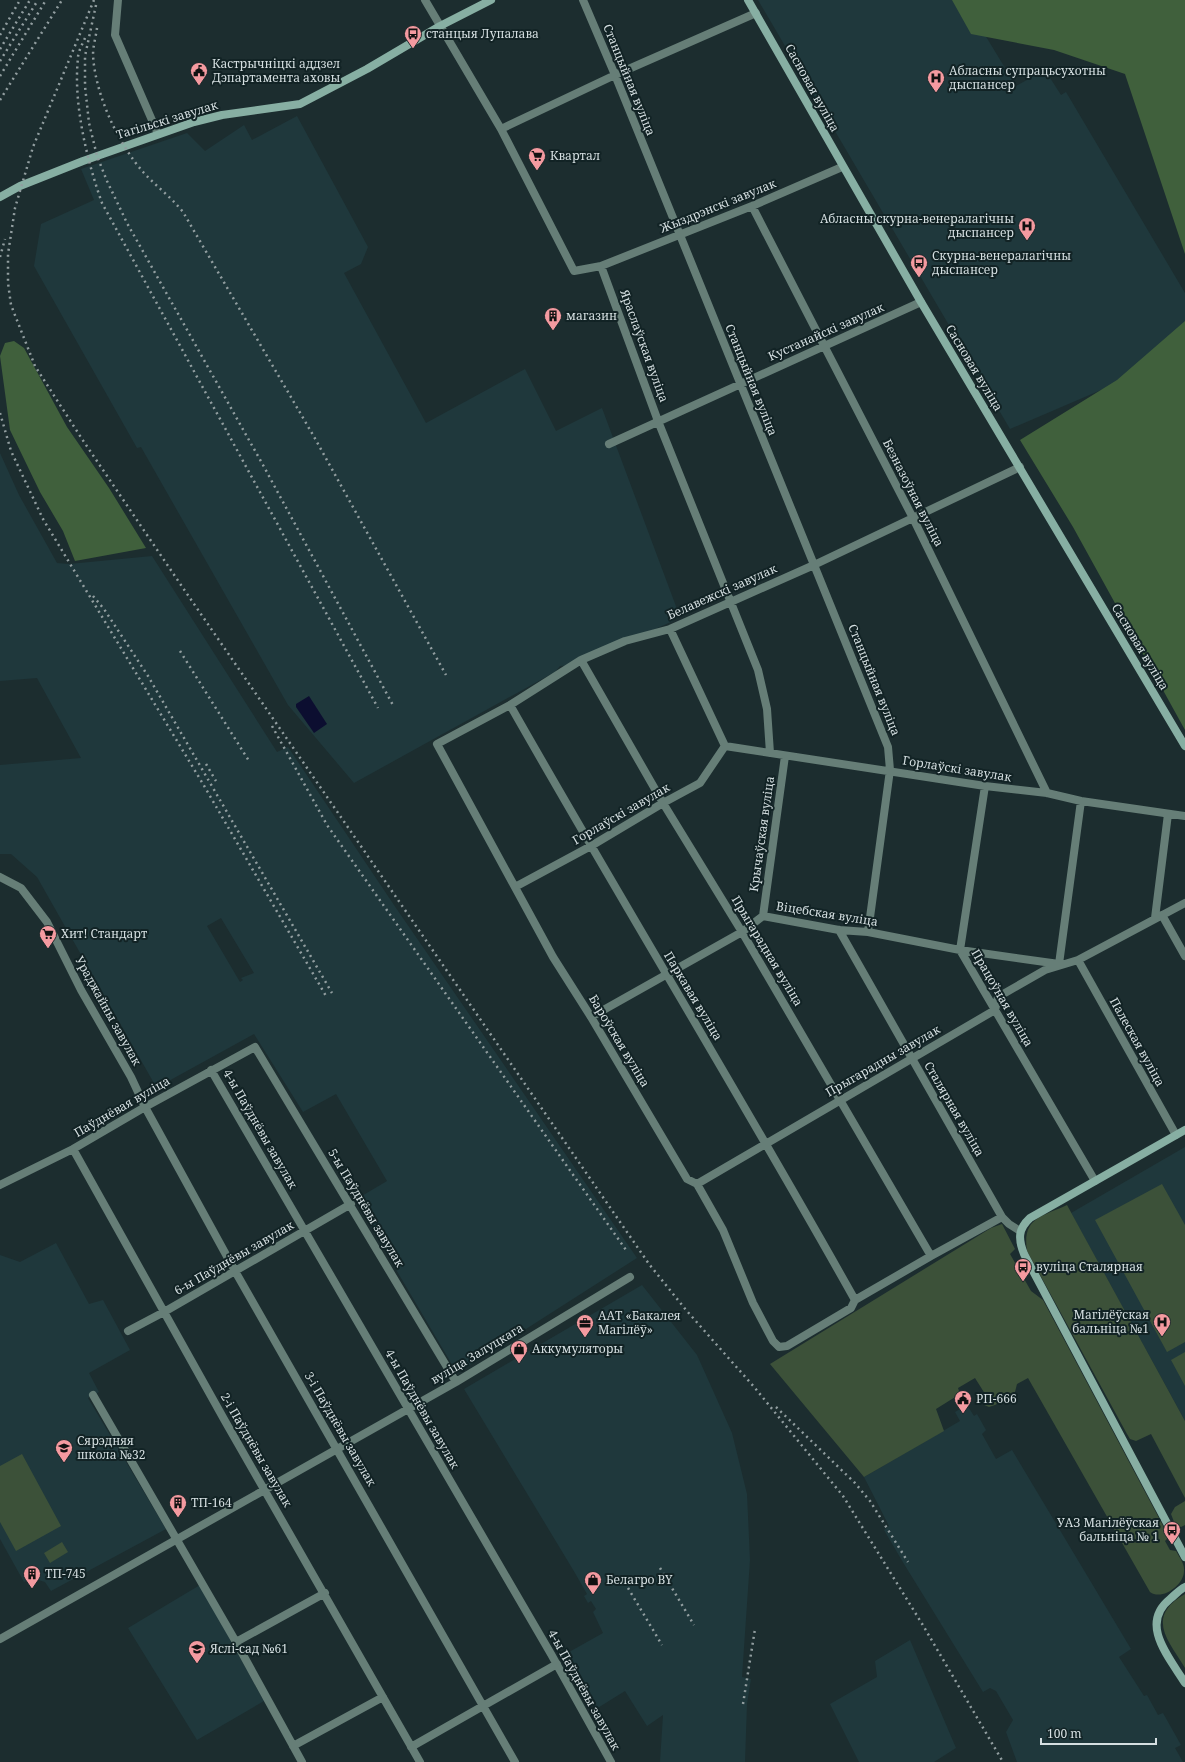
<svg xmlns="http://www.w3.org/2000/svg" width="1185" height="1762" font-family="'Noto Serif',serif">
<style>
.built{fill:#1f383c;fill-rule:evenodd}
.green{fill:#3c5139}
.forest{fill:#40603c}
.water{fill:#0c0e30}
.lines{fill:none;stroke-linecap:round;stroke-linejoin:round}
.minor{stroke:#667e77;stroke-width:8}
.secondary{stroke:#87afa3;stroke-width:8}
.rail{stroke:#929ea0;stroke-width:2.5;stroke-dasharray:2 4;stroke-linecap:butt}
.labels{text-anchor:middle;stroke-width:4;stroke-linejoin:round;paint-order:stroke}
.poi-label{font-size:12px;fill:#d5dfe1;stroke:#122325;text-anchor:start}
.street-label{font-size:12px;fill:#d5dfe1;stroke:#122325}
</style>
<rect width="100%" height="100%" fill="#1c2d2f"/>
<path class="built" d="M758,0h258l-34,30 34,56 29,-16 16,25 5,-3 119,201v61l-175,75z
M297,116l71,131 -7,17 -17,9 82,150 99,-54 31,62 46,-23 75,201 -4,12 -97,44 -16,1 -5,6 -201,111 -66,-78 -147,-258 -4,1 -103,-182 7,-42 53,-24 -13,-31 106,-36 18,18 39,-26 8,15z
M0,453l19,42 38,68 12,1 83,-8 125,196 11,-5 108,161 241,350 -180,115 -102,-173 32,-19 -51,-87 -33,18 -49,-78 -89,49 -1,-3 -9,5 -118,-208 -26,-23h-11v-89l81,-7 -44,-80 -37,3zM221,918l33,55 -13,5 2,2 -3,2 -33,-56z
M1185,1147v274l-114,-208z
M56,1243l33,61 14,-4 27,50 -41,23 10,19 -11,6 78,131 -115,62 -6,-9 -13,-4 -8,4 -24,-43v-284l20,7z
M642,1285l55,70 35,78 15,61 3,66 -8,117 9,2 -4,25 -2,58h-85l3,-47 -16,11 -22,-35 -29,18 -18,-33 -3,2 -13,-22 41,-23 -10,-21 3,-3 -5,-8 -3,2 -4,-7 3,-2 -12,-21 -111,-184z
M967,1405l7,11 3,-2 9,16 -4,4 14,25 16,-9 119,199 -12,8 25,39 3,-1 11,20 5,-2 18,32 -6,3 8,14h-166l-11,-30 7,-12 -17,-29 -6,-3 -7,4 -79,-128 -20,-34 5,-4 -25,-49 96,-56 -5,-9z
M200,1585l64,116 -67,39 -69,-112z
M910,1640l46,108 -22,14h-75l-29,-58 47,-27 -2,-16z"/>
<path class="green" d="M1162,1184l23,41v117l-18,10 -72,-132z
M1067,1205l118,216v77l-34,-64 -15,7 -6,-2 -3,-5 -100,-183c-5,-33 14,-34 40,-46z
M1002,1224l13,25 -5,5 21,37 12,9 126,237 -4,4 5,9 6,1c3,6 9,13 8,20 0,14 -22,30 -34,21l-122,-214 -11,6 -2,8 -20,13 -6,2 -7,-3v-3l5,-4 -12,-19 -17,10 2,6 -24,15 8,22 -80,46 -94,-113 221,-136z
M1185,1352v34l-14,-26z
M22,1454l39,72 -45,25 -16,-29v-56z
M1185,1501v24l-4,2h-5l-5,-13 4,-7z
M62,1542l6,10 -18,11 -6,-10z
M1185,1594v74c-17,-28 -40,-51 0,-74z"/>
<path class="forest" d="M952,0h233v254l-60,-180 -71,-24 -83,-16z
M1185,321v409l-112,-203 -53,-87 97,-60z
M14,341l10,7 43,79 42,61 37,60 -71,13 -12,-30 -23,-39 -30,-62 -10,-74 5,-13z"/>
<path class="water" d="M309,696l18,28 -13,9 -18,-26v-3z"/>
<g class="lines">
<path class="minor" d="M118,0l-3,35 43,99
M425,0l76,129 73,142 27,-5 57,155 100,249 9,39 3,44
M583,0l32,75 273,672 2,23 -22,162
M501,129l114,-54 141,-62
M752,206l161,312 134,275
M601,266l151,-60 90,-39
M609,444l312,-142
M670,629l55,117
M581,660l82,143 79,129 189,324
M510,705c113,199 233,395 345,595
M725,746l260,40 62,7 34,8 104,15
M985,786l-25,164 135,231
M0,877l21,11 26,34 34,68 50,87 14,30 90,164 280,491
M515,887l76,-41 72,-43 37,-20 25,-37
M1162,915l23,41
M763,916l22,-160
M1155,918l13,-104
M839,930l163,287 7,7 11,7
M1078,960l98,175
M591,1017l151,-85 21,-16 76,14 29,2 92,18 99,14 22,-163
M211,1070l340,584 60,108
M73,1149l152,272 195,341
M697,1184l298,-174 3,-13 47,-27 33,-10 107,-57
M0,1185l73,-36 72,-42 110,-60 201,335
M1002,1217l-71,39 -76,44 -4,8 -64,38 -8,1 -6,-6 -20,-38 -30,-73 -26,-46 -10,-5 -96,-162 -38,-60 -116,-213 73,-39 71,-45 44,-19 45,-12 144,-64 206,-98
M128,1331l36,-19 187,-108
M93,1395l143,247 66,120
M0,1639l456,-257 174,-105
M236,1642l89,-49
M293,1746l90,-49
M411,1747l146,-83"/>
<path class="secondary" d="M748,0l173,302 264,444
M0,197l20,-11 63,-25 111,-39 28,-7 78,-11 67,-35 73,-43 51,-26
M1185,1130l-155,88c-12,11 -12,21 -6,36l161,303
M1185,1587c-6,3 -10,8 -15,12 -31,25 -1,58 15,84"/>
<path class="rail" d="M94,0l-61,147 -18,61 -7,46v29l3,22 24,61 47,73 101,149 466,676 37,46 69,78 88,108 81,131 79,135
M96,5l-11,51v30l4,37 8,33 10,25 20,42 136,242 131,242
M97,28c-1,8 -4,18 -4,27 2,39 25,89 51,118 13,14 27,24 39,39l130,223 133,240
M0,35l20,-35
M85,38c-3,7 -7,14 -7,20 -5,45 9,103 24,145l276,505
M0,49l30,-49
M0,61l38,-61
M0,76l46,-76
M0,100l62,-100
M0,257l5,-18
M0,413l11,38 32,68 160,265 123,212
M93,596l11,13 44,67 184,317
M180,651l69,110
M272,726l55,99 299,425
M206,764l10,17
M776,1407l79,76 15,18 38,61
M660,1568l34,57
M628,1588l34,57
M743,1704l12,-75"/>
</g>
<defs>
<symbol id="bus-pin" viewBox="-11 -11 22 30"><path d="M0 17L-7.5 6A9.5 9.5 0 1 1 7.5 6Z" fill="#f49aa0" stroke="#122325"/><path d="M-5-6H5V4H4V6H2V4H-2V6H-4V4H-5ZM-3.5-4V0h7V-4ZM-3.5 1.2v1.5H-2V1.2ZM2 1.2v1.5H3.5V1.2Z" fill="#111"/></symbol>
<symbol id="civic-pin" viewBox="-11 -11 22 30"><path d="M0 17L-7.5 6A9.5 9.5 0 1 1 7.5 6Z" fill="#f49aa0" stroke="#122325"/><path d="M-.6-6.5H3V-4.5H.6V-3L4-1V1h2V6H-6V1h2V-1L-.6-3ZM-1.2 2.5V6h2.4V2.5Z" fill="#111"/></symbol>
<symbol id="hospital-pin" viewBox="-11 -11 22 30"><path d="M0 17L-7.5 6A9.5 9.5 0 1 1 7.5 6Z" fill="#f49aa0" stroke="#122325"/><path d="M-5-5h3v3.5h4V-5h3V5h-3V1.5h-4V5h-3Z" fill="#111"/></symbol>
<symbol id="supermarket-pin" viewBox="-11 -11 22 30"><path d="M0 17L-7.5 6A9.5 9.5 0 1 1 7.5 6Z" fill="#f49aa0" stroke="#122325"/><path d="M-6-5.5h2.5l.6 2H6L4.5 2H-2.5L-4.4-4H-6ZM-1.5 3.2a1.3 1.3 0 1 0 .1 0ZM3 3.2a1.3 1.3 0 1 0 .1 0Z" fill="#111"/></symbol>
<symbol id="building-pin" viewBox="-11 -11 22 30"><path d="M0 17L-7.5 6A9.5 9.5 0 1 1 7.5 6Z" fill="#f49aa0" stroke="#122325"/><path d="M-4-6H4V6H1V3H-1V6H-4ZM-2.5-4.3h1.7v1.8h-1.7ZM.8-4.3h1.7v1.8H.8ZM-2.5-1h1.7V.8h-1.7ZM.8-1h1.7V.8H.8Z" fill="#111"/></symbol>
<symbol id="office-pin" viewBox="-11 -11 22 30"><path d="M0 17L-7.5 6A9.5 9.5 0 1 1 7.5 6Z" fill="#f49aa0" stroke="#122325"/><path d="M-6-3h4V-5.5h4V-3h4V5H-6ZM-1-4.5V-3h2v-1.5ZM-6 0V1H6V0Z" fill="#111"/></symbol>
<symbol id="shop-pin" viewBox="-11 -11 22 30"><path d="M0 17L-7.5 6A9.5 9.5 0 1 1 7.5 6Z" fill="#f49aa0" stroke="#122325"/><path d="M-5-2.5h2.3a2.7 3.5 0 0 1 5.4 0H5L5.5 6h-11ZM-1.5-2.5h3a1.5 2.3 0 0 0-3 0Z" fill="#111"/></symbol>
<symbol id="school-pin" viewBox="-11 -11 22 30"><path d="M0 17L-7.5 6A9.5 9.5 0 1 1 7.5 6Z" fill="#f49aa0" stroke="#122325"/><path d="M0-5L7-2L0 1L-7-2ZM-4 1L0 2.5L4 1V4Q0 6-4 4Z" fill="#111"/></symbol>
</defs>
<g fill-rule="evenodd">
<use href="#bus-pin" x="403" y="24" width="20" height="27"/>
<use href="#civic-pin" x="189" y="61" width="20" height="27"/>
<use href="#hospital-pin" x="926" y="68" width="20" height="27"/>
<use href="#supermarket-pin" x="527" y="146" width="20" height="27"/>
<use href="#hospital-pin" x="1017" y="216" width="20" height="27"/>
<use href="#bus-pin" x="909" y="253" width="20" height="27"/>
<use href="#building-pin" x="543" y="306" width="20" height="27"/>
<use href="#supermarket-pin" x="38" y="924" width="20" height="27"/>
<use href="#bus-pin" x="1013" y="1257" width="20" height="27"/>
<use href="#hospital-pin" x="1152" y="1312" width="20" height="27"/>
<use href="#office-pin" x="575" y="1313" width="20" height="27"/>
<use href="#shop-pin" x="509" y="1339" width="20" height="27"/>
<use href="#civic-pin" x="953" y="1389" width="20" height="27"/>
<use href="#school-pin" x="54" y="1438" width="20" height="27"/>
<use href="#building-pin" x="168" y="1493" width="20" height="27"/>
<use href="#bus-pin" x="1162" y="1520" width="20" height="27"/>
<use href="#building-pin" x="22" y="1564" width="20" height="27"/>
<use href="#shop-pin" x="583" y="1570" width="20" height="27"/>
<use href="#school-pin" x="187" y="1639" width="20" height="27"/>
</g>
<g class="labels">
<g class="poi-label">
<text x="426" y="38">станцыя Лупалава</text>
<text x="212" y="68">Кастрычніцкі аддзел<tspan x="212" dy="14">Дэпартамента аховы</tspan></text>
<text x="949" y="75">Абласны супрацьсухотны<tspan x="949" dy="14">дыспансер</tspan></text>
<text x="550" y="160">Квартал</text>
<text x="1014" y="223" text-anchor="end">Абласны скурна-венералагічны<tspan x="1014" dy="14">дыспансер</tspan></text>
<text x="932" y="260">Скурна-венералагічны<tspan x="932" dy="14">дыспансер</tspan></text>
<text x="566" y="320">магазин</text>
<text x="61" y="938">Хит! Стандарт</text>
<text x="1036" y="1271">вуліца Сталярная</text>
<text x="1149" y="1319" text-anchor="end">Магілёўская<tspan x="1149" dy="14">бальніца №1</tspan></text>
<text x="598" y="1320">ААТ «Бакалея<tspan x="598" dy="14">Магілёў»</tspan></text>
<text x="532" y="1353">Аккумуляторы</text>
<text x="976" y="1403">РП-666</text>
<text x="77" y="1445">Сярэдняя<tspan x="77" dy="14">школа №32</tspan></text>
<text x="191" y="1507">ТП-164</text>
<text x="1159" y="1527" text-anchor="end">УАЗ Магілёўская<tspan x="1159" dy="14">бальніца № 1</tspan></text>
<text x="45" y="1578">ТП-745</text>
<text x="606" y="1584">Белагро BY</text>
<text x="210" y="1653">Яслі-сад №61</text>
</g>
<g class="street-label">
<text transform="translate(629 80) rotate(68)" y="4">Станцыйная вуліца</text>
<text transform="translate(812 88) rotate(61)" y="4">Сасновая вуліца</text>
<text transform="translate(167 120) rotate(-17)" y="4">Тагільскі завулак</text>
<text transform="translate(718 206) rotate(-22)" y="4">Жыздрэнскі завулак</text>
<text transform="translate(826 332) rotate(-24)" y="4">Кустанайскі завулак</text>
<text transform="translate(644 346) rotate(70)" y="4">Яраслаўская вуліца</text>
<text transform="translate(974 368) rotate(59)" y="4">Сасновая вуліца</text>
<text transform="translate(751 380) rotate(68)" y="4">Станцыйная вуліца</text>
<text transform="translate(913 493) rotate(63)" y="4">Безназоўная вуліца</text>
<text transform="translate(722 592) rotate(-24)" y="4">Белавежскі завулак</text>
<text transform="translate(1140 647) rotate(59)" y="4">Сасновая вуліца</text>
<text transform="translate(874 680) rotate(68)" y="4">Станцыйная вуліца</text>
<text transform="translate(957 769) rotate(9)" y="4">Горлаўскі завулак</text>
<text transform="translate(621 814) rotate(-30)" y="4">Горлаўскі завулак</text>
<text transform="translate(762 834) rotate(-82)" y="4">Крычаўская вуліца</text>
<text transform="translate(827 914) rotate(9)" y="4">Віцебская вуліца</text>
<text transform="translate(767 951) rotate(59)" y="4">Прыгарадная вуліца</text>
<text transform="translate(693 996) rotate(59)" y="4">Паркавая вуліца</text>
<text transform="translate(1002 998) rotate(60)" y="4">Працоўная вуліца</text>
<text transform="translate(108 1011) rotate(61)" y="4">Ураджайны завулак</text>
<text transform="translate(619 1041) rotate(59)" y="4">Бароўская вуліца</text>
<text transform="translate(1137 1042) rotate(61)" y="4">Палеская вуліца</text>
<text transform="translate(883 1061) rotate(-30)" y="4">Прыгарадны завулак</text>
<text transform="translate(122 1107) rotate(-30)" y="4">Паўднёвая вуліца</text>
<text transform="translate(954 1109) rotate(60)" y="4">Сталярная вуліца</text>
<text transform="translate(260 1129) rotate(60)" y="4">4-ы Паўднёвы завулак</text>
<text transform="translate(366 1208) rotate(59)" y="4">5-ы Паўднёвы завулак</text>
<text transform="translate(234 1258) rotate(-30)" y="4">6-ы Паўднёвы завулак</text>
<text transform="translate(477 1354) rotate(-31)" y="4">вуліца Залуцкага</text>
<text transform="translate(422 1409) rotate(60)" y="4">4-ы Паўднёвы завулак</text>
<text transform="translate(340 1429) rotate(60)" y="4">3-і Паўднёвы завулак</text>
<text transform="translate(256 1450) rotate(60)" y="4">2-і Паўднёвы завулак</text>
<text transform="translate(584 1690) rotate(61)" y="4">4-ы Паўднёвы завулак</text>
</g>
</g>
<path d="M1041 1738v6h115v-6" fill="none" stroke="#d5dfe1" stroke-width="2"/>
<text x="1047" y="1738" font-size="12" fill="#d5dfe1" stroke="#122325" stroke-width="3" paint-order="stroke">100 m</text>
</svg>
